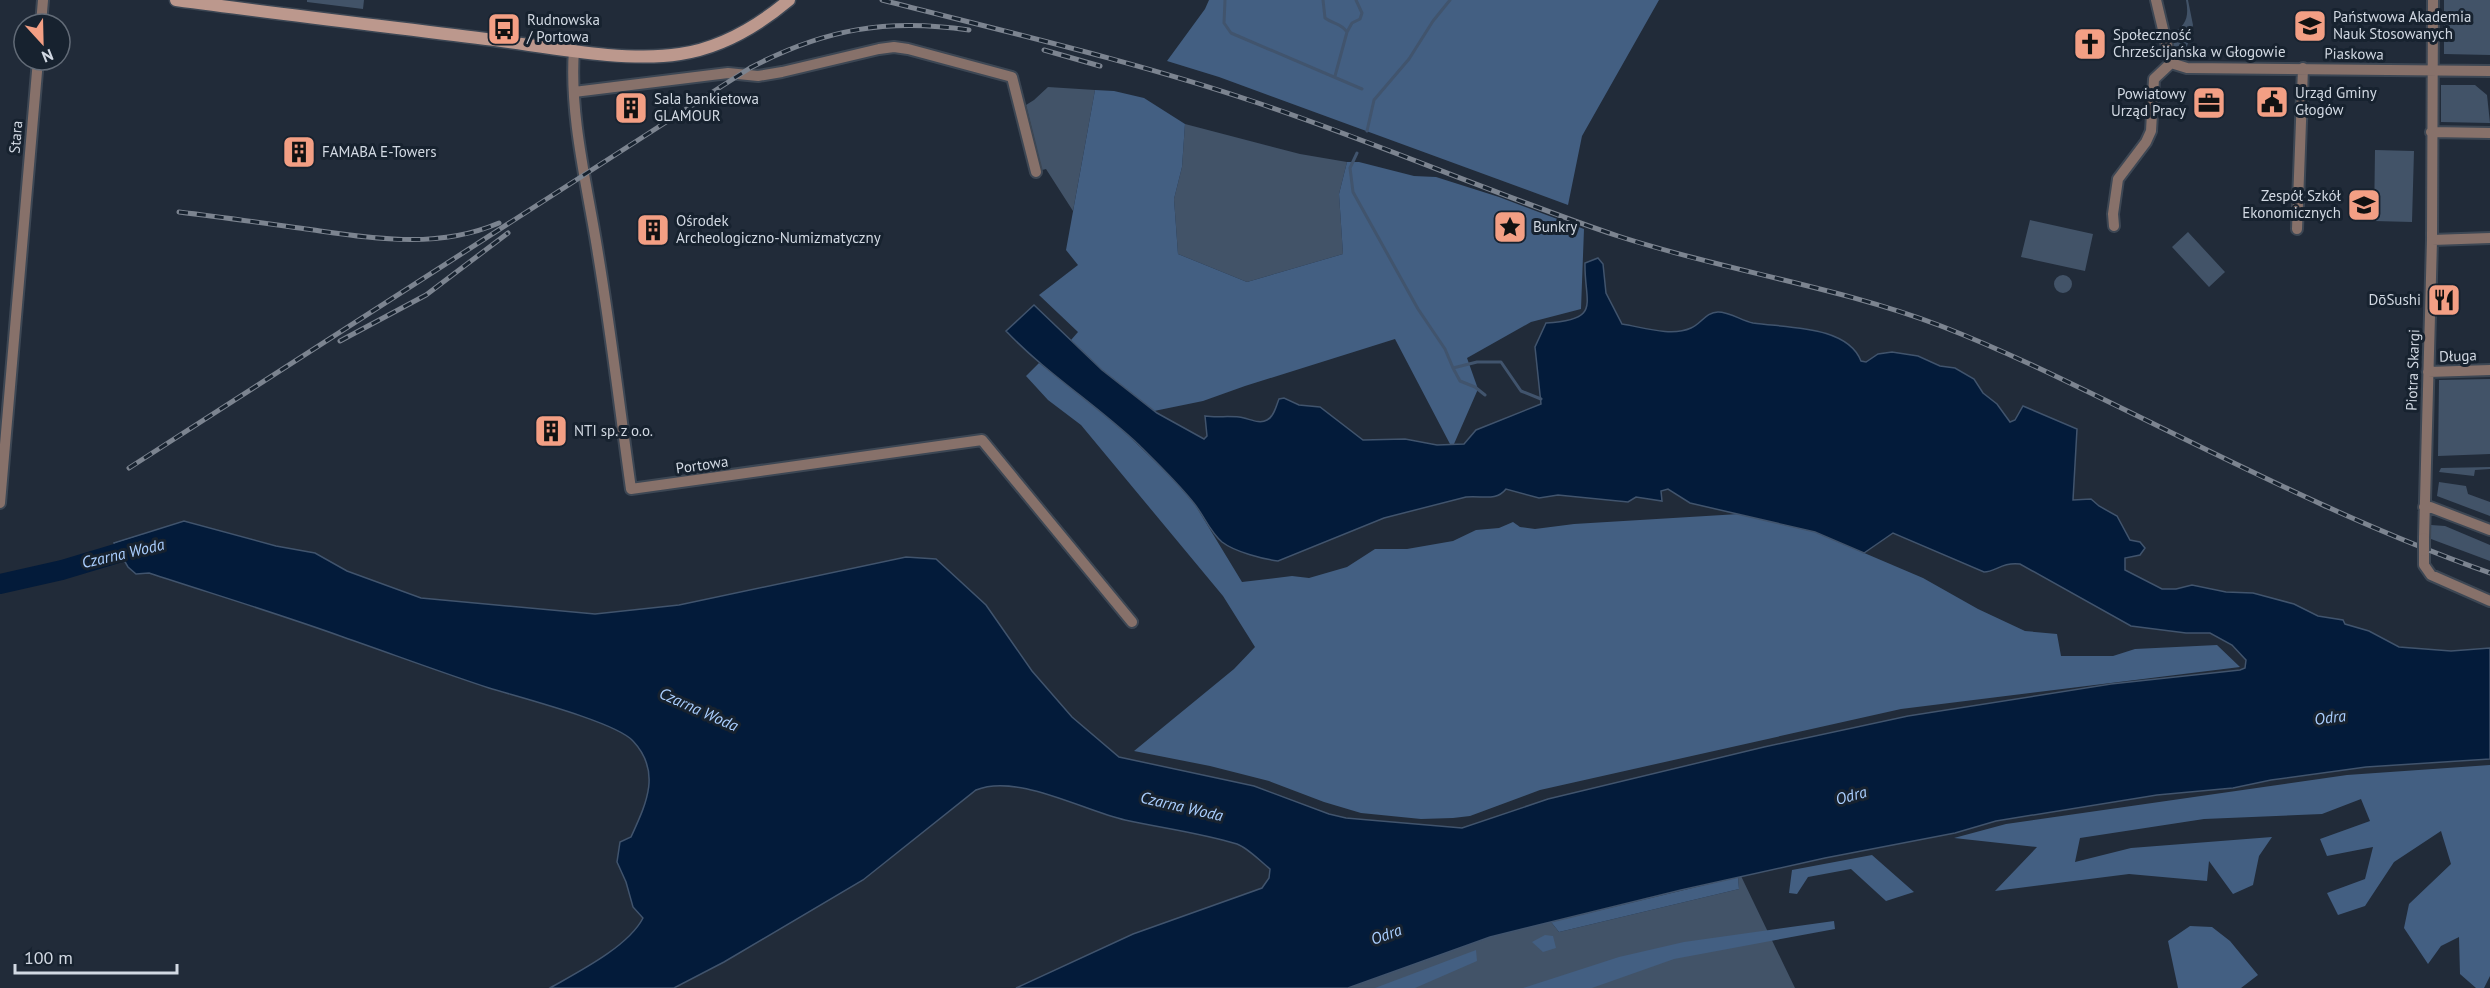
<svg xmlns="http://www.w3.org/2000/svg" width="2490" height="988" font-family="'PT Sans',sans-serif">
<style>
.green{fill:#425368}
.forest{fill:#435f82}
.water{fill:#031b3a;stroke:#41546d;stroke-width:1.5}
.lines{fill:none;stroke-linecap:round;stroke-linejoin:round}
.stream{stroke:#41546d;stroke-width:3}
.river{stroke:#031b3a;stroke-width:20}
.street-casing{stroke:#3d4754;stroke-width:14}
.secondary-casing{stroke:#3d4754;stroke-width:15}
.street{stroke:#87716a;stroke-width:10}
.secondary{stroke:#bc988d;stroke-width:12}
.rail-casing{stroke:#7c8490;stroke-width:5}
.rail{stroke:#17222f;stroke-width:3;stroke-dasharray:9;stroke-linecap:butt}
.street-bridge-casing{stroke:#3d4754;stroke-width:14;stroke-linecap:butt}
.street-bridge{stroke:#87716a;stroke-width:10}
.labels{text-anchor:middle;stroke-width:6;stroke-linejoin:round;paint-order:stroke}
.poi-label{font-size:15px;fill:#d2d9e3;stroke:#17222f;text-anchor:start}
.street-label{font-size:15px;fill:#d2d9e3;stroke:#17222f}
.water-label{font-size:16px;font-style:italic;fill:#abcfff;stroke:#17222f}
</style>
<rect width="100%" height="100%" fill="#212b39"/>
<path class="green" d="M307,0h57l-1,9 -56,-7z
M2186,0h2l5,25 -7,25h-11l-4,-17c16,-6 18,-18 15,-33z
M2444,0h46v55l-46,-1z
M2441,85h34l12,10 3,28 -49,-1z
M1048,87l47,3 -22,121 -27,-42 -4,1 -16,-65 8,-5z
M1185,124l115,30 47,8 -8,32 4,60 -96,28 -69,-28 -4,-55 8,-32z
M2375,150l39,1 -2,71 -38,-1z
M2030,220l63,14 -8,37 -64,-14z
M2188,232l37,40 -16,15 -37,-40z
M2054 284a9 9 0 1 1 18 0a9 9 0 1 1-18 0Z
M2490,379v75l-52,2 1,-76z
M2490,467v2l-15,1 -1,6 -35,-4 2,-4z
M2439,482l27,4 2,8 22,8v14l-53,-20z
M2431,525l14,1 45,19v16l-59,-22z
M1741,876l54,112h-447l142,-51 61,-15 8,10 180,-43 -1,-12z"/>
<path class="forest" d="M1209,0h450l-77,136 -14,69 -349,-128 -52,-16 38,-52z
M1095,90l19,1 30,7 41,26 -3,43 -8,32 4,55 69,28 96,-28 -4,-60 8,-32h12l55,14 22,1 63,20 85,32 -3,80 -50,13 -64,36 11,31 -24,55h-4l-55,-105 -150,47 -42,15 -49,10 -52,-41 -31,-30 7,-8 -39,-37 39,-30 -12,-15z
M1039,363l69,53 61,59 25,28 48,79 50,-6 17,2 38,-11 28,-18h32l46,-8 23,-11 23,-2 14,-6 7,5 15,2 39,-5 165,-10 76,18 108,46 55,31 47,22 32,3 4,22h52l22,-7 82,-4 23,22 -339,42 -361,81 -70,26 -17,2 -32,1 -60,-6 -37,-11 -55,-21 -59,-15 -76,-15 100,-82 21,-22 -32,-51 -142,-171 -33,-25 -22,-24z
M2490,765v211l-6,12h-8l-16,-14 -1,-37 -18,9 -13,18 -24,-36 5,-24 42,-40 -10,-33 -47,31 -29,44 -27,9 -11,-22 38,-14 8,-32 -46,9 -7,-17 50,-18 -9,-22 -39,15 -118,5 -124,19 -5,24 56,-14 141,-11 -13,19 -6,29 -20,9 -24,-33 -2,20 -78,-7 -134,17 42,-44 -83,-9 52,-14 341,-49z
M1872,855l42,37 -28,9 -35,-32 -43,8 -11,17 -8,-1 3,-23z
M1738,877l1,12 -180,43 -8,-10z
M1834,921l1,8 -161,30 -82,29h-69l96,-31 65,-15z
M2190,926l22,1 18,14 28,34 -17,13h-63l-10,-47z
M1545,935l8,1 3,12 -13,4 -11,-10z
M1476,950l1,11 -62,27h-40z"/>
<path class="water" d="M1598,258l5,6 3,29 16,31c20,3 49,13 69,4 10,-4 15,-16 27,-16 12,0 24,9 35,11 33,5 94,2 108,38l5,1 12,-8 14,-2 26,4 22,10 15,2 19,11 9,14 14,11 13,18 5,-2 8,-14 54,23 -4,71 18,-1 8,7 18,10 13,24 10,2 5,6 -5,7 -15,3v12l37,19h14l16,-4 34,7 27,1 41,11 24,12 25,4 2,4 24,7 30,16 52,4 39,-3v111l-124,8 -95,13 -38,8 -76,7 -161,26 -41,12 -130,25 -144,32 -191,47 -142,51h-332l117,-54 129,-46 7,-10 1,-9c-10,-8 -22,-21 -33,-25 -36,-11 -75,-16 -112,-24 -41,-9 -108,-47 -149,-30l-113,90 -139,82 -50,26h-124c28,-16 78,-41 93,-70l-10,-11 -7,-25 -9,-20 3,-20 11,-5c15,-33 31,-65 2,-96 -17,-19 -115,-44 -144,-53 -49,-16 -97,-34 -146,-51 -64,-23 -130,-43 -194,-64l-13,1 -8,-7 -14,-24 70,-22 92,25 39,7 32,18 74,27 174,16 84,-9 227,-48 30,2 50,46 46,66 40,46 47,40 135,29 75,28 17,4 116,10 86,-29 216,-52 144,-31 203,-32 129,-14 5,-2 1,-8 -14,-15 -22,-12h-24l-55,-7 -111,-62c-19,-2 -24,8 -36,8l-91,-39 -29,20 -49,-21 -125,-29 -22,-14 -7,2 1,10 -26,-4 -8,5 -70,-7 -19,3 -33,-9c-10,13 -25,6 -40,8l-82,21 -106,43c-15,-2 -43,-9 -56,-19 -13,-11 -18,-27 -29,-40 -16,-20 -36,-39 -54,-57 -42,-40 -92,-71 -133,-114l28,-26 68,65 55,43 47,26 3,-3 -2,-20c13,2 27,-1 39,2 8,2 16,6 23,2 7,-3 9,-14 12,-21l5,-1 15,7 21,2 43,33 42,-1 32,6 27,-1 12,-14 65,-26 -6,-57 11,-24c57,-3 38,-20 39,-60z"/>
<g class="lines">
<path class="stream" d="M1225,0l-1,23 7,10 131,56
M1323,0l2,18c8,6 16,5 22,14l-12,44
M1347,32l5,-9 8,-4 2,-6 -6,-13
M1367,131l7,-31 35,-41 24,-38 17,-21
M1357,153l-7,15 3,24 65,117 27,40 8,19 24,-6h24l20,29 20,8
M1453,368l7,13 15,6 10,8"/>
<path class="river" d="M0,584l62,-14 83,-25"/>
<defs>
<path id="street" d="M2156,0l15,63
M41,24l2,-24
M574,50c-5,66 14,139 24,204 13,78 22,157 33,235l351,-49 150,182
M2171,63l16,5 303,3
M574,92l154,-19 30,3 24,-4 97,-23 15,-2 14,2 104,28 24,95
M2431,132l59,1
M2114,226l-1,-12 5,-35 28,-37 5,-11 3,-52 17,-16
M2297,229l6,-161
M2432,240l58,-2
M2428,372l62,-2
M0,503l38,-443
M2424,507h6l60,23
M2424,538l8,-298 1,-240
M2424,551v14l7,10 59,26"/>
<path id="secondary" d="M176,0c103,14 207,26 310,39 58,7 138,24 194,15 41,-6 78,-28 109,-54"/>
</defs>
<use href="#street" class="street-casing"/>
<use href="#secondary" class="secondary-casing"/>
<use href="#street" class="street"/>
<use href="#secondary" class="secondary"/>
<defs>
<path id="rail" d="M882,0c125,32 251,61 373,102 123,41 241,93 363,134 107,35 218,50 323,90 75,29 147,66 219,101 108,53 216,106 330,146
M1044,50l56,16
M179,212c42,5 84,11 127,17 65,9 130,21 193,-6
M340,341l86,-46 82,-62
M129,468l621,-400c74,-39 137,-50 219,-38"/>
</defs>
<use href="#rail" class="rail-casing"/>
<use href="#rail" class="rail"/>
<defs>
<path id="street-bridge" d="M2424,551v-13"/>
</defs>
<use href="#street-bridge" class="street-bridge-casing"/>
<use href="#street-bridge" class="street-bridge"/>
</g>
<defs>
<symbol id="university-square" viewBox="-11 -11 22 22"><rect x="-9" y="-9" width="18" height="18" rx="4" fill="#f39f84" stroke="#17222f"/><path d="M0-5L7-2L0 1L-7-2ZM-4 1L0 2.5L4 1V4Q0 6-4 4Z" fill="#111"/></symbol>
<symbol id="bus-square" viewBox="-11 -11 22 22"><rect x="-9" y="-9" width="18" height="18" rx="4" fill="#f39f84" stroke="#17222f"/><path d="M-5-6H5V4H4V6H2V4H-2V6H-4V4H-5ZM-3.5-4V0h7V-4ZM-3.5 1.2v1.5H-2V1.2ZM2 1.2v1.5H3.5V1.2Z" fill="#111"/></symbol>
<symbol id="church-square" viewBox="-11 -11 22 22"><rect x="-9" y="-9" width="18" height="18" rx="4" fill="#f39f84" stroke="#17222f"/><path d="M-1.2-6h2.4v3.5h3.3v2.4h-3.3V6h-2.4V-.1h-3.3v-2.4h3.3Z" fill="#111"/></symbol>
<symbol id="civic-square" viewBox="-11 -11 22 22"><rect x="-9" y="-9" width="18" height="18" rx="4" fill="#f39f84" stroke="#17222f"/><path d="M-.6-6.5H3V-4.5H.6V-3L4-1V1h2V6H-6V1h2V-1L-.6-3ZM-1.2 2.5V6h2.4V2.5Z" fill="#111"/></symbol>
<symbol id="office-square" viewBox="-11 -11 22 22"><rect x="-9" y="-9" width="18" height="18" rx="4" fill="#f39f84" stroke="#17222f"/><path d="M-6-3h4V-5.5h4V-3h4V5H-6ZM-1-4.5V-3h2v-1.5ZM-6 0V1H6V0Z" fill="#111"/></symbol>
<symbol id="building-square" viewBox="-11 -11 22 22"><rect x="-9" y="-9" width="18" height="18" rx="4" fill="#f39f84" stroke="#17222f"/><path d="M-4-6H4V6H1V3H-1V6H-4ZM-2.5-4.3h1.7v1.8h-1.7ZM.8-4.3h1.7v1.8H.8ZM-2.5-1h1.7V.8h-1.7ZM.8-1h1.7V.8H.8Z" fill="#111"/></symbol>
<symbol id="school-square" viewBox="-11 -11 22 22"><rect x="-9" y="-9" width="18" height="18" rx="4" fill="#f39f84" stroke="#17222f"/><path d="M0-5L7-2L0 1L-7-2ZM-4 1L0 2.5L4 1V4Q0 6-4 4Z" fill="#111"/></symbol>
<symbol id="sight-square" viewBox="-11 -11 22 22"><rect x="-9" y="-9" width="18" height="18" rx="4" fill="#f39f84" stroke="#17222f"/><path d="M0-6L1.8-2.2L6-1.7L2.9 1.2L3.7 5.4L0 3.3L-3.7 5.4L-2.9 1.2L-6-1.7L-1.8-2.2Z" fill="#111"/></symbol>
<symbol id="restaurant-square" viewBox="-11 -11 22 22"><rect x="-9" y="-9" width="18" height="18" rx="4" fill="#f39f84" stroke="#17222f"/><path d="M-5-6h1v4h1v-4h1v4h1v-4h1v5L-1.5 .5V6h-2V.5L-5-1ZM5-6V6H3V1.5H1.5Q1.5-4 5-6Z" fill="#111"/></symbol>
</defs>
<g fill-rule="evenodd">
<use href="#university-square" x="2291" y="7" width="38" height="38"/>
<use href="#bus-square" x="485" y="10" width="38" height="38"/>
<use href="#church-square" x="2071" y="25" width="38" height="38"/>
<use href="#civic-square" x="2253" y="83" width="38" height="38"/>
<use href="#office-square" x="2190" y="84" width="38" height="38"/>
<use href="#building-square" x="612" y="89" width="38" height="38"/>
<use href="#building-square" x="280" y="133" width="38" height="38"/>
<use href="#school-square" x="2345" y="186" width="38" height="38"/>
<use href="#sight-square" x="1491" y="208" width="38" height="38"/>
<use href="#building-square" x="634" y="211" width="38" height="38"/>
<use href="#restaurant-square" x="2425" y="281" width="38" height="38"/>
<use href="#building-square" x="532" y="412" width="38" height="38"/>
</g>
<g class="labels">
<g class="poi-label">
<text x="2333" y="22">Państwowa Akademia<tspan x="2333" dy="17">Nauk Stosowanych</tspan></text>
<text x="527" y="25">Rudnowska<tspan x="527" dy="17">/ Portowa</tspan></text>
<text x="2113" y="40">Społeczność<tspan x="2113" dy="17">Chrześcijańska w Głogowie</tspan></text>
<text x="2295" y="98">Urząd Gminy<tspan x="2295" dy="17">Głogów</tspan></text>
<text x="2186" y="99" text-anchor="end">Powiatowy<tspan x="2186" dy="17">Urząd Pracy</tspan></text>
<text x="654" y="104">Sala bankietowa<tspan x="654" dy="17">GLAMOUR</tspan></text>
<text x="322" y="157">FAMABA E-Towers</text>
<text x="2341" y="201" text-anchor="end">Zespół Szkół<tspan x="2341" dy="17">Ekonomicznych</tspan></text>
<text x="676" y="226">Ośrodek<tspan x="676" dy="17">Archeologiczno-Numizmatyczny</tspan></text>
<text x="1533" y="232">Bunkry</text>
<text x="2421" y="305" text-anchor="end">DōSushi</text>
<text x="574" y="436">NTI sp. z o.o.</text>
</g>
<g class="street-label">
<text transform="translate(2354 54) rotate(1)" y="5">Piaskowa</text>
<text transform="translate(16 137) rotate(-85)" y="5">Stara</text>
<text transform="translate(2458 356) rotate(-2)" y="5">Długa</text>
<text transform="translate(2413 370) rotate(-88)" y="5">Piotra Skargi</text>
<text transform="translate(702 465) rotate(-8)" y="5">Portowa</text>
</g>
<g class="water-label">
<text transform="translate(123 553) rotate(-13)" y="6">Czarna Woda</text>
<text transform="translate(699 709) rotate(24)" y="6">Czarna Woda</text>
<text transform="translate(2330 717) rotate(-7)" y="6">Odra</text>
<text transform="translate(1851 795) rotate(-15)" y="6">Odra</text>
<text transform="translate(1182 806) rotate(13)" y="6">Czarna Woda</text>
<text transform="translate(1386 934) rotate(-20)" y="6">Odra</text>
</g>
</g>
<g transform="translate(42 42) rotate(158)"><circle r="28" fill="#17222f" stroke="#626b77" stroke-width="1.5"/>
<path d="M0-4.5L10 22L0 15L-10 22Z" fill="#f39f84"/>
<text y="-9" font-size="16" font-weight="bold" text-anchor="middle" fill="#d2d9e3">N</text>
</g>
<path d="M15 964v9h162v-9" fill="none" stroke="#d2d9e3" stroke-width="3"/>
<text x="24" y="964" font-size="18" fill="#d2d9e3" stroke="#17222f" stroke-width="4.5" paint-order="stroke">100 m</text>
</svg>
